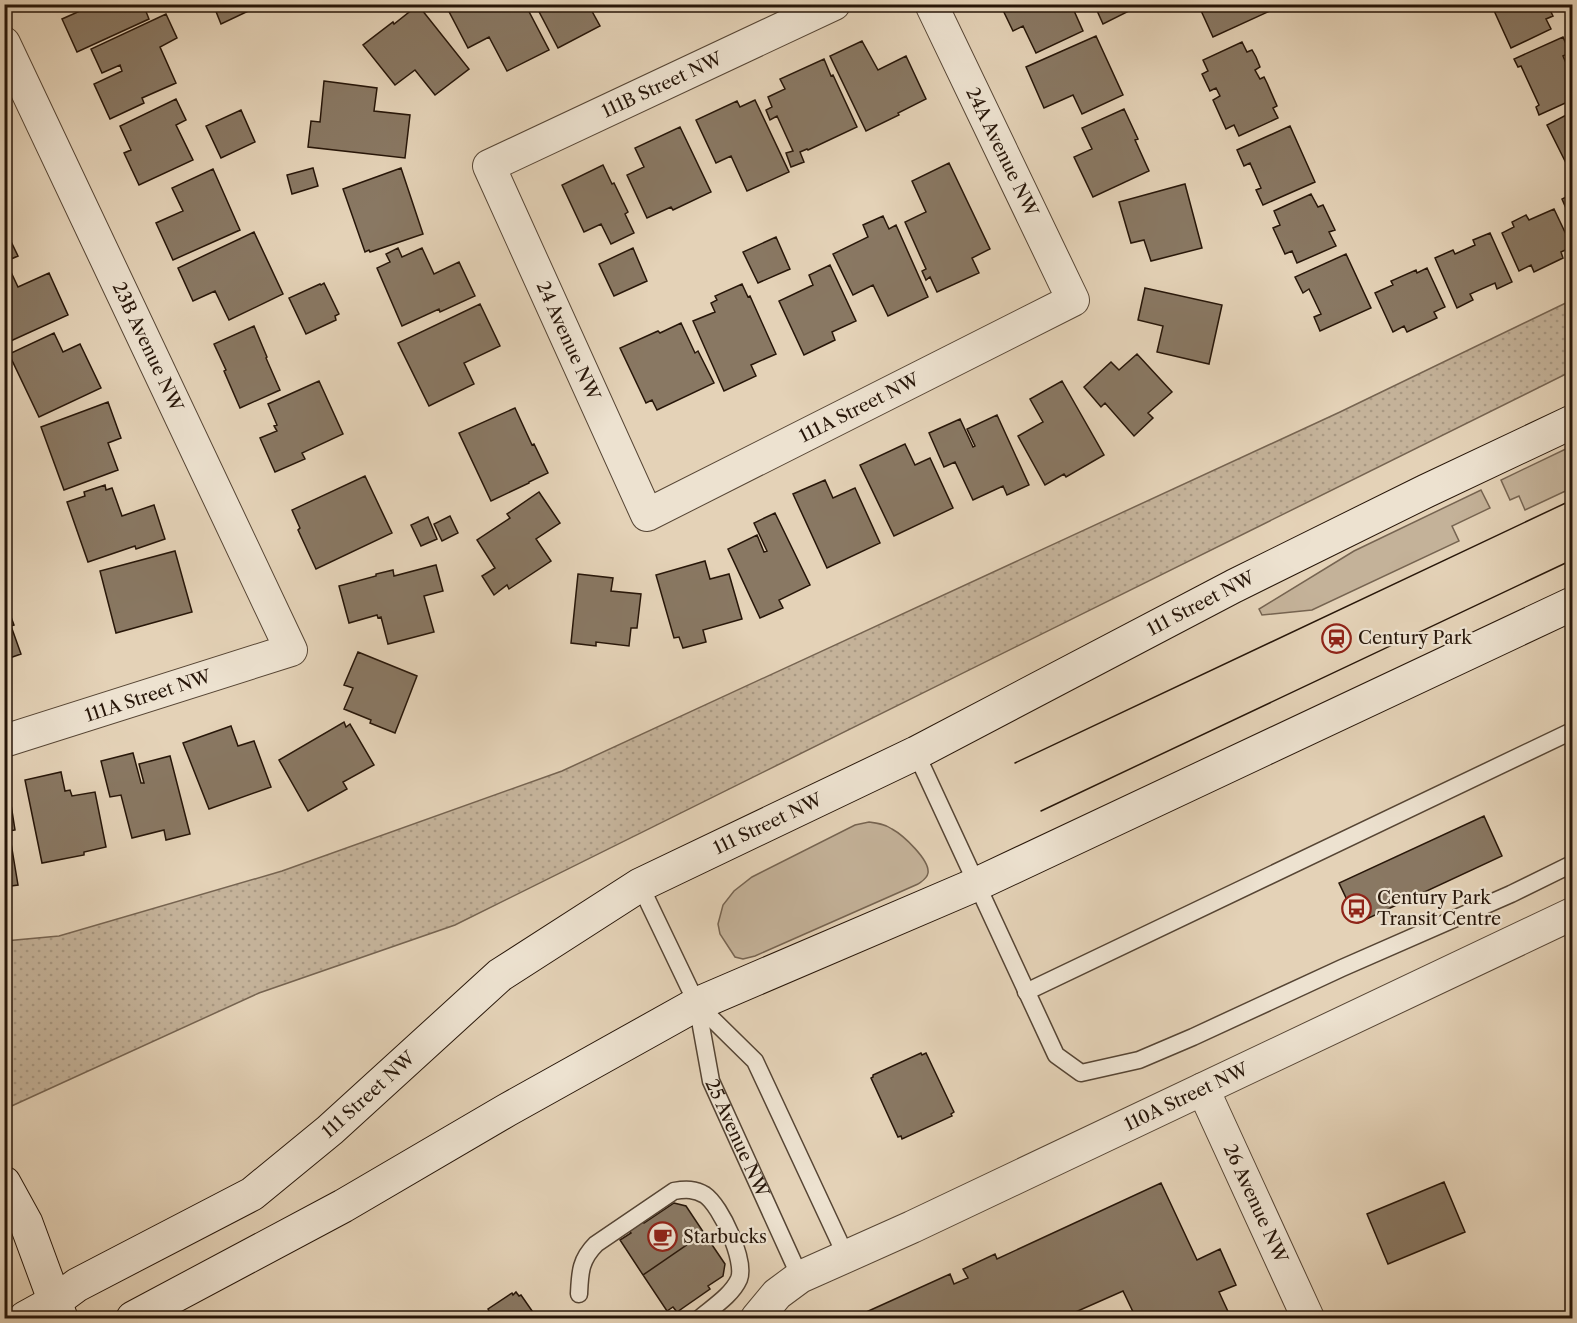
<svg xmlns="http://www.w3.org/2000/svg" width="1577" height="1323" font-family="'Libre Caslon Text',serif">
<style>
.grass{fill:#c4b299;stroke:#766451;stroke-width:1.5}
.park{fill:url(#park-dots);stroke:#766451;stroke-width:1.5}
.building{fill:#897863;stroke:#271609;stroke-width:1.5}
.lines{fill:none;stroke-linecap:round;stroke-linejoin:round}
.service-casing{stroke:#564534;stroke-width:19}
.minor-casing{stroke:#564534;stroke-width:34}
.secondary-casing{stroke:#271609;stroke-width:35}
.service{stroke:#ede2d0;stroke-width:16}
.minor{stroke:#ede2d0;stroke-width:32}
.secondary{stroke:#ede2d0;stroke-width:33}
.tram{stroke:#271609;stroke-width:1.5}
.labels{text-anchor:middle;stroke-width:4.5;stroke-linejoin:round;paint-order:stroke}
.street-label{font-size:18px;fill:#271609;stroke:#ede2d0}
.poi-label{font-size:18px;fill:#271609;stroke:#ede2d0;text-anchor:start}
</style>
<defs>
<pattern id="park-dots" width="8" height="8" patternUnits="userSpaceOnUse" patternTransform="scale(1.5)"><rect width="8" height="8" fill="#c4b299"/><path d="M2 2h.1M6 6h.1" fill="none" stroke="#a89882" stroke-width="1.8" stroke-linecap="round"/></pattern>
</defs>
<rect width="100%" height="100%" fill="#e4d2b7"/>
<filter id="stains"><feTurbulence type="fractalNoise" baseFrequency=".00333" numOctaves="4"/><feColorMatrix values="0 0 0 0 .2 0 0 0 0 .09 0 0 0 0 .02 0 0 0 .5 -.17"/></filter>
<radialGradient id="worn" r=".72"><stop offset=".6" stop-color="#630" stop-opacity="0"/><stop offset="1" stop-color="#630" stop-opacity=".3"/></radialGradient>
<path class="grass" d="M1572,446v42l-47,22 -6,-14 -9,4 -9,-20z
M1481,490l9,18 -38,18 7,15 -147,69 -50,5 -3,-6 95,-58z
M869,822c8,1 16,2 23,7 11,6 38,31 36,44 -1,6 -6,8 -10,11l-163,72 -12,3 -8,-2 -15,-23 -2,-10 5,-19 11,-14 18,-14 103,-52z"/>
<path class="park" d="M1572,300v71l-1117,554 -196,68 -254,116v-168l54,-5 223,-65 280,-100 778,-359z"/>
<path class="building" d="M85,4h58l6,15 -72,33 -15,-33 25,-11z
M213,4h50l-42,20z
M445,4h80l24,46 -42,21 -18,-34 -21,11z
M535,4h53l12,22 -42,22z
M1000,4h71l12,27 -47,22 -13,-27 -10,5z
M1094,4h39l2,4 -32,16z
M1198,4h85v1l-70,32z
M1491,4h56l6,12 -7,3 5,10 -40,19z
M418,5l51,64 -34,26 -20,-25 -20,15 -32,-40 30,-23 1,2z
M166,14l11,24 -17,9 16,36 -34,15 2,5 -34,16 -16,-35 28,-13 -2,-6 -18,8 -11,-24z
M1096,36l27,59 -41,19 -9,-19 -29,13 -18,-41z
M1563,37l7,16 -7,3 9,21v23l-33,15 -3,-8 3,-2 -18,-39 -3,1 -4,-8z
M862,41l16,29 28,-14 20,43 -28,14 1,2 -33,16 -36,-75z
M1242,42l5,10 5,-2 4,7 4,10 -5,3 5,9 4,-2 3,6 10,23 -4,2 5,10 -39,18 -5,-11 -8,4 -13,-29 7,-4 -4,-8 -6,3 -8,-17 6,-3 -5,-11z
M824,59l7,17 2,-1 24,52 -49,23 -1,-1 -7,3 4,10 -13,5 -5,-14 7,-2 -16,-35 -7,4 -4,-10 6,-3 -4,-10 17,-8 -5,-10z
M324,81l53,7 -3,23 36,4 -5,43 -97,-11 3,-26 9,1z
M176,99l10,21 -10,5 17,35 -54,25 -15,-32 7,-3 -11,-24z
M755,100l34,72 -42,19 -16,-35 -15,7 -20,-43 41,-19 3,6z
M1124,109l14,30 -3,1 14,31 -56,26 -19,-40 18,-8 -10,-21z
M241,110l14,32 -34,16 -15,-32z
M1572,112v63l-25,-50z
M1290,126l25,56 -52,23 -7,-15 5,-2 -11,-25 -6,3 -7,-16z
M680,127l31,65 -38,18 -2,-3 -24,11 -20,-43 17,-8 -9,-19z
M949,163l41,86 -18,9 7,15 -42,19 -7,-15 -4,3 -4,-9 4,-2 -21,-47 21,-10 -14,-31z
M603,165l9,19 2,-1 14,29 -3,2 9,19 -23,11 -10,-20 -17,8 -22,-47z
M313,168l5,18 -26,8 -5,-19z
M401,168l22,66 -53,18 -1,-2 -4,2 -22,-63z
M213,169l27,61 -67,30 -17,-37 27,-12 -11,-23z
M1185,184l17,64 -51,13 -7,-21 -13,3 -12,-41z
M1311,194l7,13 5,-2 12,25 -6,2 7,14 -39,17 -5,-12 -7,3 -12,-26 7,-3 -6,-14z
M1572,194v28l-10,-23z
M1554,209l18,38 -11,5 2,6 -29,14 -3,-7 -12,6 -17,-38 12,-6 -2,-5 14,-7 3,5z
M883,216l6,13 7,-4 32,72 -40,19 -15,-31 -20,10 -20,-41 35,-17 -5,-12z
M4,227l14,29 -14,6z
M254,232l29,62 -54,26 -14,-29 -22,10 -15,-33z
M1490,233l22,49 -15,7 -2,-6 -25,11 3,6 -16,8 -22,-50 18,-8 2,4 20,-9 -2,-5z
M776,237l14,32 -32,14 -15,-31z
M398,248l4,9 20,-9 12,26 25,-12 16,34 -35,16 -1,-3 -37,17 -25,-58 13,-6 -4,-8z
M633,248l14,33 -33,15 -15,-32z
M1346,254l25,54 -51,23 -6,-14 7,-3 -12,-25 -6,4 -8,-16z
M830,265l26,56 -24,11 3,8 -31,15 -25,-54 34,-16 -4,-10z
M1427,268l18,39 -11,5 3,6 -30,14 -3,-6 -11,6 -18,-39 18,-8 -2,-4 25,-11 1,3z
M10,270l8,17 31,-14 19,42 -64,29v-71z
M324,283l15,31 -4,2 1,4 -30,14 -17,-36 31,-14 1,1z
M742,284l6,13 2,-1 26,58 -25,11 5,11 -32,15 -31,-70 22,-9 -4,-9 6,-3 -2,-4z
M1145,288l77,17 -13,59 -52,-12 6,-26 -25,-6z
M480,304l20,42 -36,17 10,21 -45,22 -31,-63z
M681,323l14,30 3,-2 16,32 -57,27 -5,-10 -6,3 -26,-55 38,-17 2,2z
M254,326l13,31 -1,1 14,32 -40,18 -16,-37 2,-1 -12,-26z
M54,333l9,19 17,-8 21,44 -62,29 -30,-63z
M1137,354l35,38 -24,21 5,5 -19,18 -29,-33 -4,4 -17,-20 27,-25 8,8z
M319,381l24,53 -41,19 3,6 -30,13 -15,-34 17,-7 -3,-5 3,-1 -9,-21z
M1062,381l42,74 -38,22 -2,-3 -19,11 -27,-49 25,-14 -13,-23z
M108,402l13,36 -13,5 10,27 -54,20 -23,-63z
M515,408l17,37 2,-1 14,29 -19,9v1l-38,18 -32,-68z
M997,415l32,70 -22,10 -4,-9 -30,14 -18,-38 -11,5 -15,-34 31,-14 13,28 2,-1 -8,-17z
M905,444l10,21 15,-7 23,50 -59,28 -34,-71z
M365,476l27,57 -76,36 -18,-39 2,-2 -8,-18z
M825,480l8,18 22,-10 25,55 -53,25 -34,-74z
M105,485l1,5 6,-2 10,28 32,-11 11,34 -29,10 -1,-3 -47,16 -21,-60 18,-6 -1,-4z
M539,492l21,31 -24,16 15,22 -42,28 -2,-4 -13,10 -12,-19 13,-8 -18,-28 33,-22 -3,-4z
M775,513l35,72 -31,15 4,8 -23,10 -32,-69 29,-14 7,17 3,-1 -13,-28z
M450,516l8,17 -16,8 -8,-17z
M428,517l9,22 -16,7 -10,-21z
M175,551l17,61 -76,21 -16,-62z
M705,561l5,18 19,-5 13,45 -39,11 3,12 -23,6 -4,-11 -5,1 -18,-63z
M436,565l7,26 -19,5 10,36 -46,12 -7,-27 -3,1 -1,-3 -28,8 -10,-37 37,-10v-2l17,-4 1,6z
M578,574l35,4 -2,13 30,3 -4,34h-6l-2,18 -33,-4v4l-25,-3z
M4,598l10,27 -3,1 10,28 -17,6z
M358,652l59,24 -22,57 -25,-10 1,-3 -27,-11 9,-21 -9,-3z
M344,722l2,5 4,-3 24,41 -31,17 4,7 -39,22 -29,-51z
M231,726l7,20 16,-5 17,46 -62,22 -26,-66z
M133,753l8,30h3l-5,-19 31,-8 20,78 -24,6 -2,-10 -32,8 -11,-43 -11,2 -9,-36z
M61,772l4,19 5,-1 2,6 23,-4 11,55 -22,5v3l-42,8 -17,-83z
M4,792h5l6,38 -6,1 9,54 -14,2z
M1484,816l18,40 -144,67 -19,-40z
M921,1053l1,2 4,-2 28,59 -3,2 1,2 -50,23 -1,-3 -3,1 -27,-59 2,-1v-2z
M1444,1182l21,50 -77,32 -21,-50z
M1161,1183l36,77 23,-11 16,36 -17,7 12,26h-95l-13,-27 -61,27h-209l97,-44 4,10 14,-6 -5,-9 32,-15 2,5z
M674,1203l12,3 18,27 -61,42 -23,-35 11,-7 -2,-3 13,-9 2,2z
M704,1233l21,31 -2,12 -15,10 2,3 -33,23 -4,-5 -6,4 -24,-36z
M516,1292l3,4 2,-1 16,23h-59l11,-7 -1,-2 24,-16 1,2z"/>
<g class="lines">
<defs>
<g id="service">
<path d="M916,753l140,302 25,18 58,-13 54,-23 149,-69 169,-74 61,-30"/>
<path id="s1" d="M640,885l57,119 14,77 89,196"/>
<path d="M1026,992l546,-261"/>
<path d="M697,1004l58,57 91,195"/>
<path d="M579,1294c1,-21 1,-34 17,-50l78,-53c12,-2 21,-2 31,4 16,11 41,66 34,84 -7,16 -26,28 -39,39"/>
</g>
<g id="minor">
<path id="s2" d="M834,4l-345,162 158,349 426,-215 -142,-296"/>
<path id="s3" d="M4,43l287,607 -287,91"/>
<path id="s4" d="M1203,1089l105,229"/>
<path id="s5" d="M757,1318l20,-24 23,-17 112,-50 660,-313"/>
</g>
<g id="secondary">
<path d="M4,1183l22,40 35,95"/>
<path id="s6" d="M25,1318l29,-16 23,-17 175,-91 78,-64 170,-155 140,-90 276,-132 318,-167 192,-95 146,-69"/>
<path d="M133,1318l210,-112 164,-96 190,-106 280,-120 595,-280"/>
</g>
</defs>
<use href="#service" class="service-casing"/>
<use href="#minor" class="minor-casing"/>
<use href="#secondary" class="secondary-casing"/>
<use href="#service" class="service"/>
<use href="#minor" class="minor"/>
<use href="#secondary" class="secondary"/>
<path class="tram" d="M1015,763l557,-263
M1041,811l531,-251"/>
</g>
<defs>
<symbol id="station-ring" viewBox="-11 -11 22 22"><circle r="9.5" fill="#ede2d0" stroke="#8f2418" stroke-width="1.5"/><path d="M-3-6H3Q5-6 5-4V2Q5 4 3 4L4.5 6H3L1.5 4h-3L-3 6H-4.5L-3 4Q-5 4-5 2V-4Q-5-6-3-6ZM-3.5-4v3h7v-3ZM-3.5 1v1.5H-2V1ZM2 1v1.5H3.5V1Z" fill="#8f2418"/></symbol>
<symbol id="bus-ring" viewBox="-11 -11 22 22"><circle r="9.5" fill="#ede2d0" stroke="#8f2418" stroke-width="1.5"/><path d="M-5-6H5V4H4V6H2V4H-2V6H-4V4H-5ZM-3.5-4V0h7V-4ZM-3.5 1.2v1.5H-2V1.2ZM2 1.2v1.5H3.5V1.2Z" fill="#8f2418"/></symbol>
<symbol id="cafe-ring" viewBox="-11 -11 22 22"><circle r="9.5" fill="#ede2d0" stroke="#8f2418" stroke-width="1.5"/><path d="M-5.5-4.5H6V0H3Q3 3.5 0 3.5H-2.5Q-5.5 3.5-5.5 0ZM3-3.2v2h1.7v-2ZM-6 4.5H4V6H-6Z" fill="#8f2418"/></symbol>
</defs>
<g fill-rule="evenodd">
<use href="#station-ring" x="1320" y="622" width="33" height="33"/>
<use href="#bus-ring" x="1340" y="892" width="33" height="33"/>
<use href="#cafe-ring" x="646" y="1220" width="33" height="33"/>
</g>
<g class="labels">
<g class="street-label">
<text transform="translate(662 85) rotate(-25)" y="6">111B Street NW</text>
<text transform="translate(1002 152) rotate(64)" y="6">24A Avenue NW</text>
<text dy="6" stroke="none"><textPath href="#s2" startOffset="573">24 Avenue NW</textPath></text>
<text dy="6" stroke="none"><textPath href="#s3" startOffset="336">23B Avenue NW</textPath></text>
<text dy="6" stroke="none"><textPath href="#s2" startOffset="1002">111A Street NW</textPath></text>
<text dy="6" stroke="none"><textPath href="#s6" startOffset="1384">111 Street NW</textPath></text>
<text transform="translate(148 696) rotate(-18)" y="6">111A Street NW</text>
<text dy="6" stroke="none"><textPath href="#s6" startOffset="898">111 Street NW</textPath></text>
<text dy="6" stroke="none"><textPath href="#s6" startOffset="412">111 Street NW</textPath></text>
<text dy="6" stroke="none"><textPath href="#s5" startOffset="486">110A Street NW</textPath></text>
<text dy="6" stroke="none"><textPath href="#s1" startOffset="273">25 Avenue NW</textPath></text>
<text dy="6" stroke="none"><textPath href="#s4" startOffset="126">26 Avenue NW</textPath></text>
</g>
<g class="poi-label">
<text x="1358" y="644">Century Park</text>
<text x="1377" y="904">Century Park<tspan x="1377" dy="21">Transit Centre</tspan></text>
<text x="683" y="1243">Starbucks</text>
</g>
</g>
<rect width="1577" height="1323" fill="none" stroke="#e4d2b7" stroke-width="24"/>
<rect x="6" y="6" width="1565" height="1311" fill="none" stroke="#271609" stroke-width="3"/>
<rect x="12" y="12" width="1553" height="1299" fill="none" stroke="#271609" stroke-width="1.5"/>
<rect width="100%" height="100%" filter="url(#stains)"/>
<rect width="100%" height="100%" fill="url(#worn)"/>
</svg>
